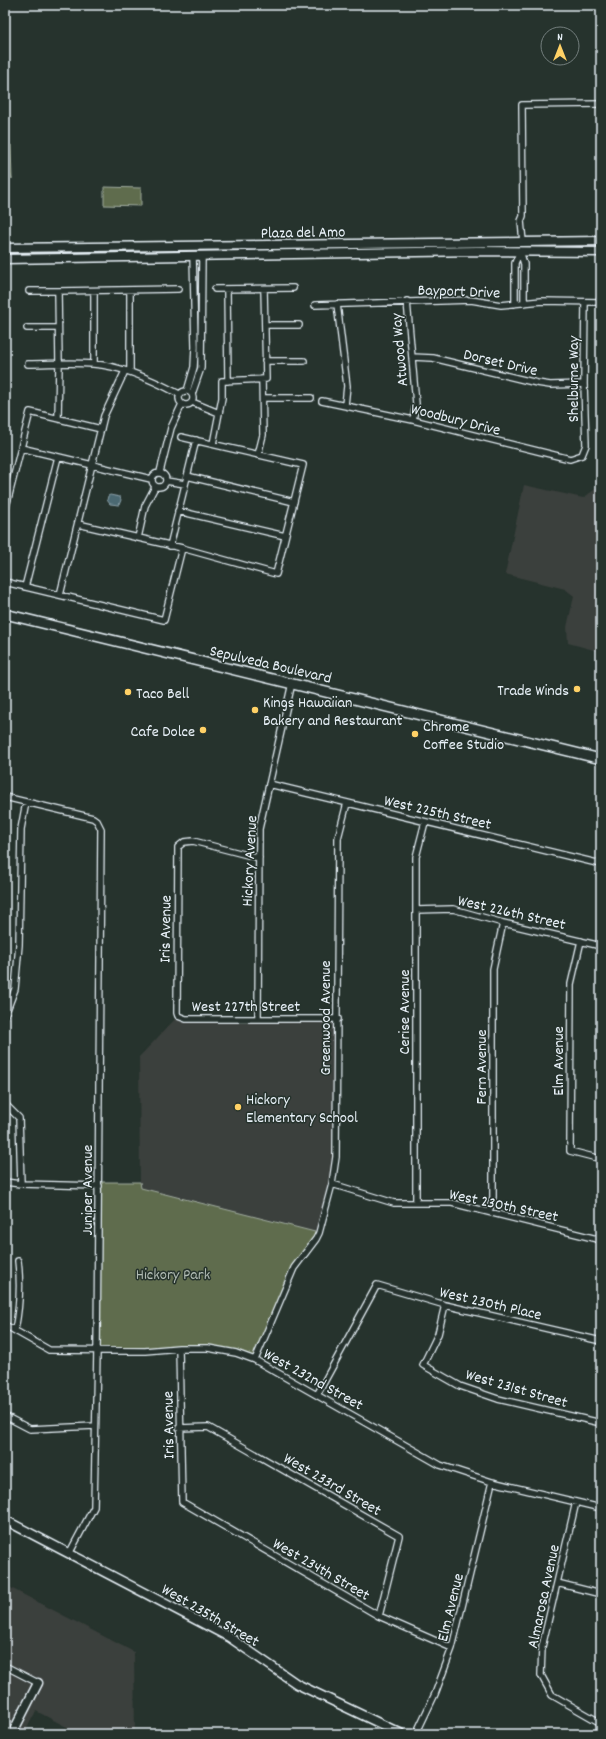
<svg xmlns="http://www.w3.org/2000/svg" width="606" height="1739" font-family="Dekko,sans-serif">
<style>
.built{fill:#3a3f3c}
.green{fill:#5e6c4d;stroke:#a3aea2}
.water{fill:#4b6972;stroke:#8a9fa8}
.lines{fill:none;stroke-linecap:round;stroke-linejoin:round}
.street-casing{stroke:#e8f1f8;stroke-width:8}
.secondary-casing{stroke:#e8f1f8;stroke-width:11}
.primary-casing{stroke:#e8f1f8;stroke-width:12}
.street{stroke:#26332d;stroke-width:5.5}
.secondary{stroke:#26332d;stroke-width:8}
.primary{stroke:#26332d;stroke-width:9}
.poi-dot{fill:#ffd166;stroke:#26332d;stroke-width:1.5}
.labels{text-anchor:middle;stroke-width:3;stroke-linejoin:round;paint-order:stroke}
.street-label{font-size:16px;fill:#e8f1f8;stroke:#26332d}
.poi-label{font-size:16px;fill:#e8f1f8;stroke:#26332d;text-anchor:start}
.park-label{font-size:16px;fill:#b1bcb4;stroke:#26332d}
</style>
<rect width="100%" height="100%" fill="#26332d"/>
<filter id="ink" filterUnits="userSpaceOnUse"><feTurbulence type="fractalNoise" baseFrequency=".025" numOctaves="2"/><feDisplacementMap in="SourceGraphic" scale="8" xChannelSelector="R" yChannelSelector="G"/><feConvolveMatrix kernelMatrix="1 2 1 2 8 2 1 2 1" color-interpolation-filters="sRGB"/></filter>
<g filter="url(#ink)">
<path class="built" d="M524,485l59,13 18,-13v167l-33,-9 -1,-16 7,-31 -9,-7 -60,-15z
M178,1016l158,4 -1,137 -16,76 -179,-45 -1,-131z
M5,1585l129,67 1,82h-55l-44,-23 -12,23h-19z"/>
<path class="green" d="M5,145h6l1,34 -7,-14z
M104,187l37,1v18l-37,-1z
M99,1182h41l1,6 178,45 -16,21 -49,105 -32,-10 -124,1z"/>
<path class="water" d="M110,495l10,2 1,3 -2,5 -9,-1 -3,-4 1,-4z"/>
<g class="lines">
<defs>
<path id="street" d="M523,242l-2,-21 2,-5 -1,-111 79,-1
M520,251l4,13v39
M215,289l78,-1
M227,289l1,92
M29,291h29
M94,291v73
M407,301l9,103 -3,16
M337,304l10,82 -2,19
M515,304v-41l5,-12
M315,305l156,-5 30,5 41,-4 59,1
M265,325h34
M27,328h31
M412,357l21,1 104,25 13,2 34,-1
M265,361h39
M28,364c21,0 44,-2 65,0 28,2 62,17 86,30
M130,372v-82
M179 398a7 7 0 1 1 14 0a7 7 0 1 1-14 0Z
M187,391l7,-24 1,-20 -2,-92
M192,394l9,-26 1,-113
M263,398h48
M322,401l91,19 157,39 12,-4 4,-10 -2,-61 1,-82
M192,402l27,11
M58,418l1,-54 -1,-73 120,-2
M213,444l9,-46v-17l44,-2 -2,-90
M21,448l130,31
M258,455l5,-20 -1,-56
M160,472l11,-44 11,-24
M152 480a7 7 0 1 1 14 0a7 7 0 1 1-14 0Z
M187,476l107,26
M166,481l19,3
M5,511l25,-99 71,17
M178,511l107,25
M78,524l104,24 94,26 27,-109 -122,-28
M138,538l7,-32 10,-19
M170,546l26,-106
M5,582l159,38 18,-72
M25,587l33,-130
M60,595l44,-179 21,-45
M269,784l332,80
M5,797l88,21 4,3 4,8 -4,522 -3,156 -25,47
M259,858l-66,-17 -9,1 -6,5 -1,166 1,3 8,3h152
M416,910l37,-1 50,14 98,23
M581,941l-10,43 -1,167 31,8
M5,1015l10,-26 4,-44 2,-116 5,-27
M258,1018l1,-189 33,-146
M5,1104l14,14 2,66
M5,1182l16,2 78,2
M332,1184l62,19h58l149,37
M416,1203v-346l9,-35
M489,1212l4,-15v-228l10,-46
M445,1305l-7,29 -15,31 37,21 38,13 103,24
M5,1325l44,25 96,1 34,-3h29l28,5 19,7 185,105 52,17 109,26
M15,1330c5,-25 6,-44 3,-69
M179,1348l3,154 197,114 73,32
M255,1360l39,-92 22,-29 3,-6 13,-49 4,-27 2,-319 9,-35
M317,1395l60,-110 68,20 156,36
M5,1416l25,13 65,-3
M179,1428l29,-1 191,109 -20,80
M576,1502l-34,145 -1,28 11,20 49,28
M557,1583l44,11
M5,1666l33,17
M416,1734l19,-40 17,-46 40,-166"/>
<path id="secondary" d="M5,248l596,-7
M5,259l472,-8 124,1
M5,1520l224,117 68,47 105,50
M12,1734l26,-51"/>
<path id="primary" d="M5,614l596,145"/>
</defs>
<use href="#street" class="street-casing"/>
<use href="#secondary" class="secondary-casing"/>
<use href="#primary" class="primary-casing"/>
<use href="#street" class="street"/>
<use href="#secondary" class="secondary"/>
<use href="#primary" class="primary"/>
</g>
</g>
<g class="poi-dot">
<circle cx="577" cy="689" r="4"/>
<circle cx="128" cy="692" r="4"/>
<circle cx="255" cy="710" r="4"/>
<circle cx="203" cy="730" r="4"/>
<circle cx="415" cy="734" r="4"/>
<circle cx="238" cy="1107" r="4"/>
</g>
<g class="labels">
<g class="street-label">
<text transform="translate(303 231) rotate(-1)" y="6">Plaza del Amo</text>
<text transform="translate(459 290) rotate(2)" y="6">Bayport Drive</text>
<text transform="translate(398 350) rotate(-95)" y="6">Atwood Way</text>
<text transform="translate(501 361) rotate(13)" y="6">Dorset Drive</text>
<text transform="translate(572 379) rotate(-90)" y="6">Shelburne Way</text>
<text transform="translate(456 418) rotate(14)" y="6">Woodbury Drive</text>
<text transform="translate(271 663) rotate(13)" y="6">Sepulveda Boulevard</text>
<text transform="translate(438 811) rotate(13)" y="6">West 225th Street</text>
<text transform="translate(248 861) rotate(-87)" y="6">Hickory Avenue</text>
<text transform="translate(512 911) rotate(13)" y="6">West 226th Street</text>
<text transform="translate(164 929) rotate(-89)" y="6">Iris Avenue</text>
<text x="246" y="1011">West 227th Street</text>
<text transform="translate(403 1012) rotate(-90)" y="6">Cerise Avenue</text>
<text transform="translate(324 1018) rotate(-90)" y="6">Greenwood Avenue</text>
<text transform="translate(557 1061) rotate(-90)" y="6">Elm Avenue</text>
<text transform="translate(480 1067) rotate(-90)" y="6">Fern Avenue</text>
<text transform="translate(86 1190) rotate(-90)" y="6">Juniper Avenue</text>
<text transform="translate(504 1204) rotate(12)" y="6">West 230th Street</text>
<text transform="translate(491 1302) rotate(13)" y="6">West 230th Place</text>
<text transform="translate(314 1378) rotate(29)" y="6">West 232nd Street</text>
<text transform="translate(517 1387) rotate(16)" y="6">West 231st Street</text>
<text transform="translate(167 1425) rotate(-91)" y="6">Iris Avenue</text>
<text transform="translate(333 1483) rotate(30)" y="6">West 233rd Street</text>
<text transform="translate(322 1568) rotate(30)" y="6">West 234th Street</text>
<text transform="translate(542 1596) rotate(-78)" y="6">Almarosa Avenue</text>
<text transform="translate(449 1607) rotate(-76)" y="6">Elm Avenue</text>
<text transform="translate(211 1614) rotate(30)" y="6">West 235th Street</text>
</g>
<g class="poi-label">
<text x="569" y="695" text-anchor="end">Trade Winds</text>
<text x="136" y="698">Taco Bell</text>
<text x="263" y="707">Kings Hawaiian<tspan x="263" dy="18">Bakery and Restaurant</tspan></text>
<text x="423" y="731">Chrome<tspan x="423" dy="18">Coffee Studio</tspan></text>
<text x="195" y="736" text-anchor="end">Cafe Dolce</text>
<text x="246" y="1104">Hickory<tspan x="246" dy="18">Elementary School</tspan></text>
</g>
<g class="park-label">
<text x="173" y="1279">Hickory Park</text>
</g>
</g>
<rect width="606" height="1739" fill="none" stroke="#26332d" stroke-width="20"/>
<rect x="10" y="10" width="586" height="1719" fill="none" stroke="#e8f1f8" stroke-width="1.5" filter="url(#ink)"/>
<g transform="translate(560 46)"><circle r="19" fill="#26332d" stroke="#747f7e"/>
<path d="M0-3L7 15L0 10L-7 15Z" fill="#ffd166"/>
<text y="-6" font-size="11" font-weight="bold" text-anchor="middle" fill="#e8f1f8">N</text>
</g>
</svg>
